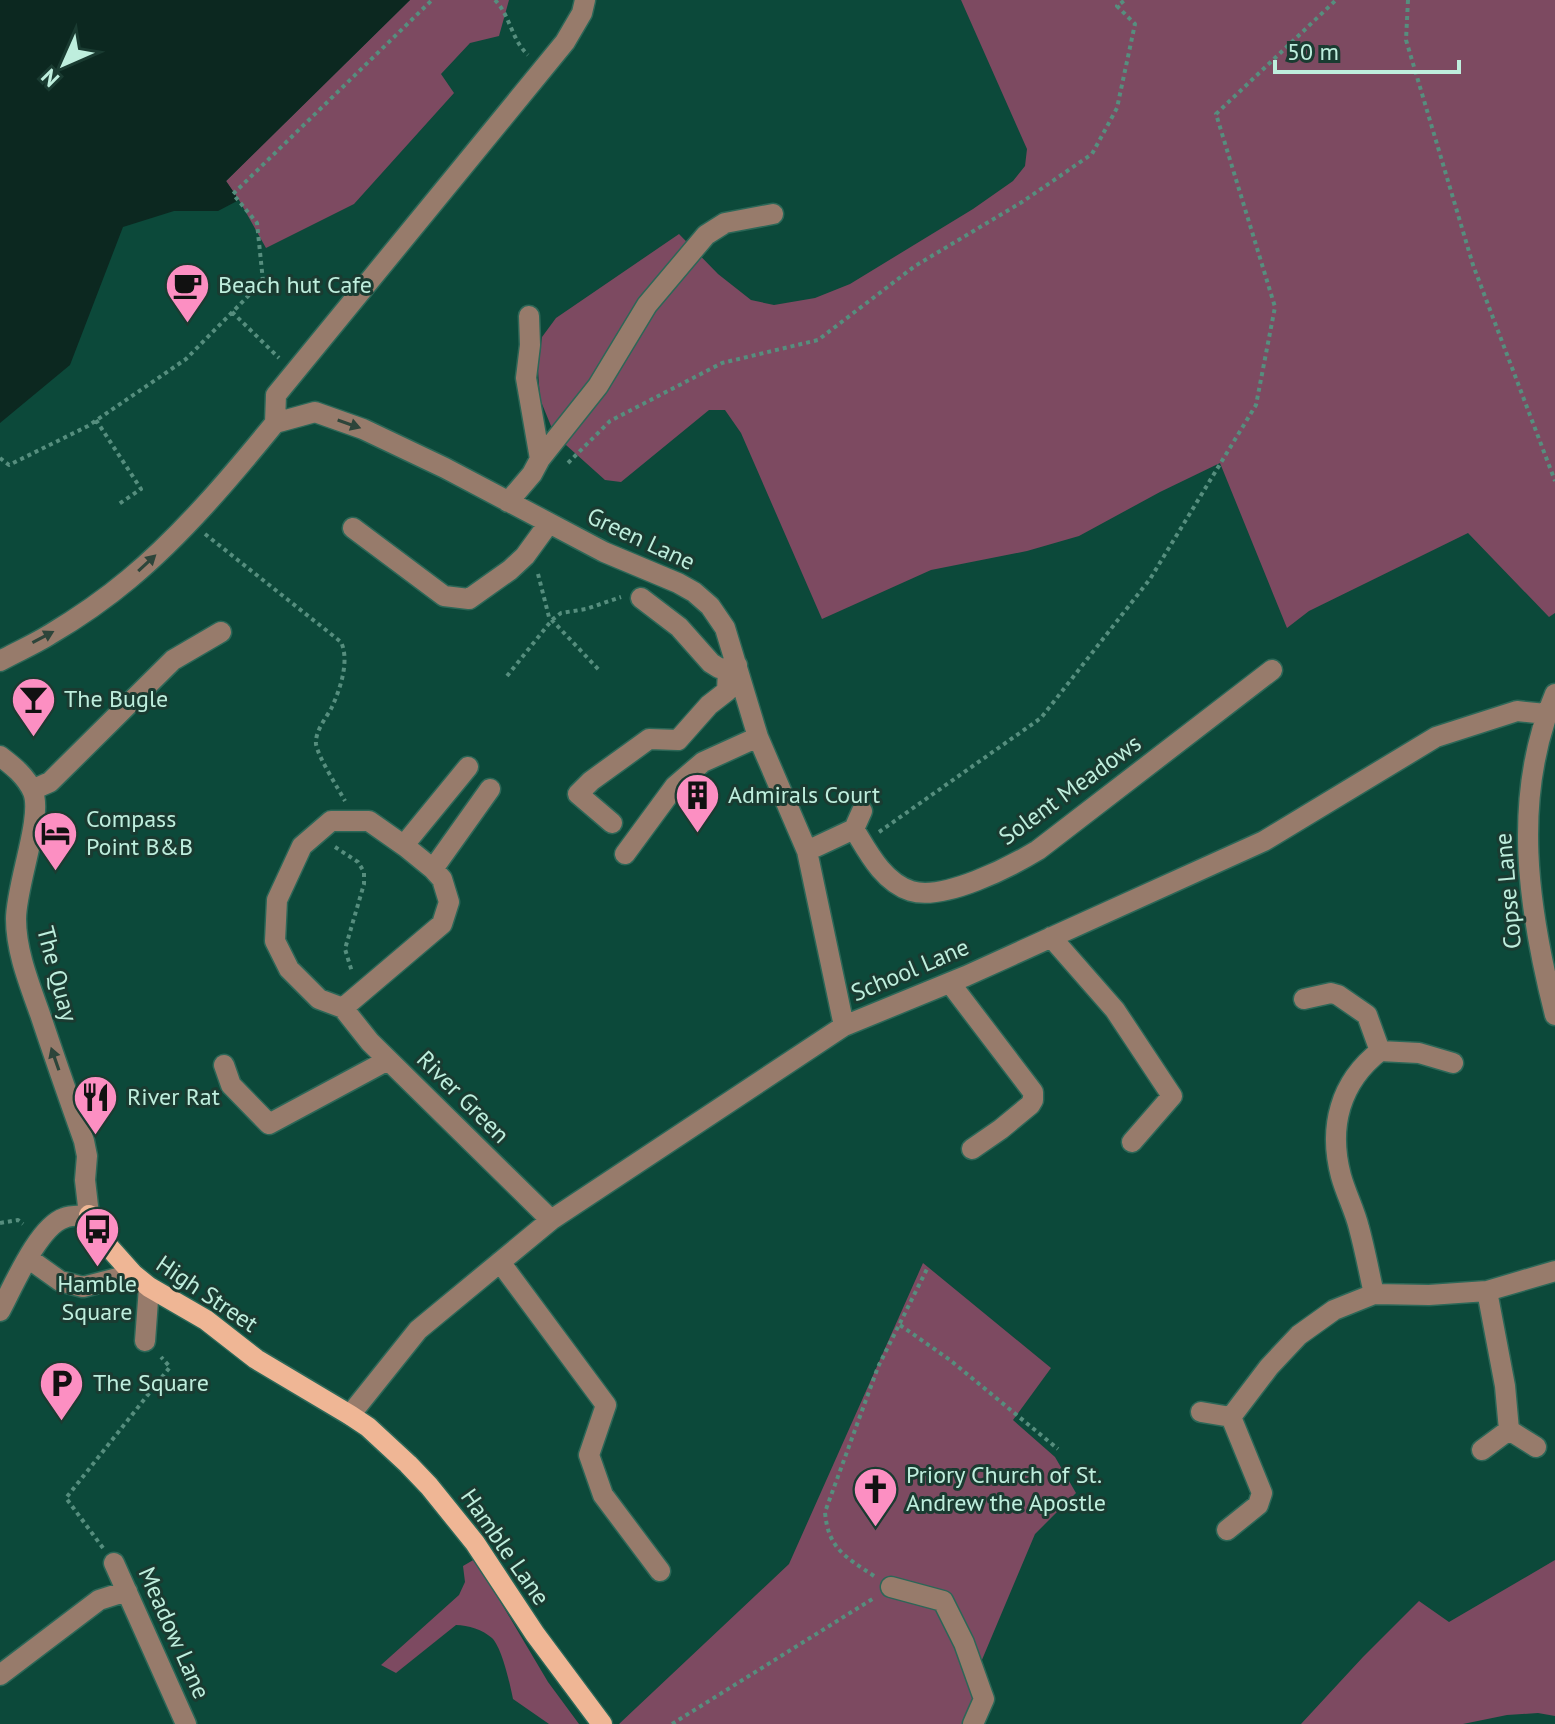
<svg xmlns="http://www.w3.org/2000/svg" width="1555" height="1724" font-family="'PT Sans',sans-serif">
<style>
.green{fill:#7d4a61}
.water{fill:#0c2820}
.lines{fill:none;stroke-linecap:round;stroke-linejoin:round}
.minor-casing{stroke:#2c6757;stroke-width:23}
.major-casing{stroke:#2c6757;stroke-width:23}
.path{stroke:#568e7e;stroke-width:4;stroke-dasharray:4 4;stroke-linecap:butt}
.minor{stroke:#977b6b;stroke-width:20}
.major{stroke:#efb695;stroke-width:20}
.oneway{fill:#2d453a}
.labels{text-anchor:middle;stroke-width:6;stroke-linejoin:round;paint-order:stroke}
.poi-label{font-size:24px;fill:#beeedd;stroke:#1a3b31;text-anchor:start}
.street-label{font-size:24px;fill:#beeedd;stroke:#1a3b31}
</style>
<rect width="100%" height="100%" fill="#0c493a"/>
<path class="green" d="M410,0h99l-10,36 -29,7 -29,31 13,19 -100,111 -88,44 -27,-48 -13,-19z
M961,0h594v613l-6,4 -81,-84 -159,78 -22,17 -67,-165 -60,29 -81,44 -52,15 -96,19 -109,49 -81,-186 -16,-23h-16l-88,72 -16,-2 -39,-35 -15,-19 -11,-27 -2,-29 4,-33 14,-19 123,-84 39,40 33,26 23,5 41,-7 35,-14 123,-75 40,-28 12,-15 2,-17z
M923,1263l128,105 -38,52 42,37 21,36 -41,41 -59,140 11,36 -24,14h-344l170,-160z
M475,1559l73,123 31,42h-30l-36,-25c-3,-15 -11,-51 -21,-61 -9,-8 -24,-13 -36,-13l-60,48 -15,-8 78,-70 6,-13 -2,-16z
M1555,1560v156l-17,-3 -31,2 -44,9h-162l62,-67 56,-56 30,21z"/>
<path class="water" d="M0,0h410l-184,181 13,19 -21,11h-44l-51,16 -53,138 -70,58z"/>
<g class="lines">
<defs>
<path id="minor" d="M275,423l40,-11 48,17 82,39 159,84 74,31 16,9 16,14 15,22 33,109 49,114 37,175
M275,423l1,-28 289,-353 17,-29 3,-13
M540,459l58,-73 49,-81 59,-70 19,-12 48,-9
M508,502l24,-28 8,-15 -14,-81 4,-33 -1,-29
M353,528l91,68 25,3 41,-29 15,-14 24,-33
M641,598l38,29 32,36 8,5 9,1 9,-4
M0,661c16,-9 33,-16 49,-26 27,-16 55,-35 80,-56 53,-44 102,-102 146,-156
M1555,694c-44,103 -27,215 0,321
M0,756c13,10 26,20 33,36 10,25 -17,93 -17,127 0,32 13,64 24,95 14,42 29,85 44,127l3,15 -2,24 4,35c-7,1 -18,0 -25,3 -26,9 -51,69 -64,93
M32,790l18,-8 123,-122 48,-28
M612,823l-34,-29 13,-13 58,-42 29,1 31,-35 18,-14 1,-22
M854,829c14,23 29,53 57,62 33,10 99,-24 127,-41l234,-180
M404,845l64,-78
M807,851l47,-22 8,-18
M625,854l50,-68 28,-24 55,-25
M433,869l57,-80
M1051,937l64,73 57,86 -40,46
M950,983l83,109v8l-3,5 -29,24 -29,20
M1304,999l27,-6 7,2 29,20 13,36
M343,1008l99,-84 7,-22 -7,-23 -9,-10 -27,-22 -37,-26h-38l-29,25 -25,54 -2,41 14,28 30,30 24,9 27,34 181,178
M224,1065l7,20 38,39 119,-64
M28,1258l32,23 23,6 50,-13
M500,1262l106,143 -17,50 14,40 57,76
M1374,1294c-5,-22 -9,-44 -15,-66 -4,-17 -13,-34 -18,-52 -13,-49 -1,-94 39,-125l39,2 34,10
M145,1341l4,-54
M1201,1412l30,5
M350,1415l68,-85 133,-110 293,-194 122,-50 298,-135 172,-104 81,-26 29,3
M1509,1430l27,17
M1482,1450l27,-20 -4,-44 -18,-95
M1227,1530l31,-25 4,-12 -31,-76 38,-50 30,-32 35,-25 40,-16 55,1 58,-4 68,-20
M114,1563l72,161
M891,1587l52,14 21,42 20,56 -11,25
M0,1675l99,-75 28,-9"/>
<path id="major" d="M89,1215l19,31 25,28 16,13 57,33 50,39 94,56 18,12 40,37 21,22 46,57 60,91 67,90"/>
</defs>
<use href="#minor" class="minor-casing"/>
<use href="#major" class="major-casing"/>
<path class="path" d="M495,0c16,17 16,39 33,55
M1408,0l-2,40 67,225 82,216
M232,312l47,46
M96,420l45,69 -22,15
M0,458l9,7 79,-39 98,-67 77,-78 -6,-58 -24,-29 199,-194
M568,463l42,-42 112,-58 96,-23 97,-74 107,-64 70,-48 25,-46 18,-84 -18,-18 8,-6
M205,534l136,108c9,19 -1,48 -10,67 -6,10 -16,23 -15,35 2,13 22,44 29,57
M538,574l11,43 50,53
M507,676l45,-56 9,-7 25,-4 35,-12
M879,832l162,-114 109,-139 106,-174 19,-98 -59,-193 120,-114
M335,847l23,15 6,10v12l-19,65 7,23
M0,1223l18,-3 5,4
M900,1325l50,35 108,89
M103,1548l-37,-50 104,-131 -9,-10
M874,1576c-28,-19 -46,-27 -49,-64l53,-145 50,-100
M672,1724l202,-126"/>
<use href="#minor" class="minor"/>
<use href="#major" class="major"/>
</g>
<defs><path id="oneway-solid" d="M-6-.8H1V-3.2L6.5 0L1 3.2V.8H-6Z" transform="scale(2)"/></defs>
<g class="oneway">
<use href="#oneway-solid" transform="translate(349 424) rotate(19)"/>
<use href="#oneway-solid" transform="translate(147 563) rotate(-43)"/>
<use href="#oneway-solid" transform="translate(43 637) rotate(-28)"/>
<use href="#oneway-solid" transform="translate(55 1059) rotate(-109)"/>
</g>
<defs>
<symbol id="cafe-pin" viewBox="-11 -11 22 30"><path d="M0 17L-7.5 6A9.5 9.5 0 1 1 7.5 6Z" fill="#fc8fc2" stroke="#1a3b31"/><path d="M-5.5-4.5H6V0H3Q3 3.5 0 3.5H-2.5Q-5.5 3.5-5.5 0ZM3-3.2v2h1.7v-2ZM-6 4.5H4V6H-6Z" fill="#111"/></symbol>
<symbol id="bar-pin" viewBox="-11 -11 22 30"><path d="M0 17L-7.5 6A9.5 9.5 0 1 1 7.5 6Z" fill="#fc8fc2" stroke="#1a3b31"/><path d="M-6-5H6L.8 .8V4.5H3.5V6h-7V4.5H-.8V.8Z" fill="#111"/></symbol>
<symbol id="building-pin" viewBox="-11 -11 22 30"><path d="M0 17L-7.5 6A9.5 9.5 0 1 1 7.5 6Z" fill="#fc8fc2" stroke="#1a3b31"/><path d="M-4-6H4V6H1V3H-1V6H-4ZM-2.5-4.3h1.7v1.8h-1.7ZM.8-4.3h1.7v1.8H.8ZM-2.5-1h1.7V.8h-1.7ZM.8-1h1.7V.8H.8Z" fill="#111"/></symbol>
<symbol id="hotel-pin" viewBox="-11 -11 22 30"><path d="M0 17L-7.5 6A9.5 9.5 0 1 1 7.5 6Z" fill="#fc8fc2" stroke="#1a3b31"/><path d="M-6-4.5h1.5V1H6V5H4.5V3h-9V5H-6ZM-4 0a1.8 1.8 0 1 1 3.6 0ZM.5 0V-2.5h3Q6-2.5 6 0Z" fill="#111"/></symbol>
<symbol id="restaurant-pin" viewBox="-11 -11 22 30"><path d="M0 17L-7.5 6A9.5 9.5 0 1 1 7.5 6Z" fill="#fc8fc2" stroke="#1a3b31"/><path d="M-5-6h1v4h1v-4h1v4h1v-4h1v5L-1.5 .5V6h-2V.5L-5-1ZM5-6V6H3V1.5H1.5Q1.5-4 5-6Z" fill="#111"/></symbol>
<symbol id="bus-pin" viewBox="-11 -11 22 30"><path d="M0 17L-7.5 6A9.5 9.5 0 1 1 7.5 6Z" fill="#fc8fc2" stroke="#1a3b31"/><path d="M-5-6H5V4H4V6H2V4H-2V6H-4V4H-5ZM-3.5-4V0h7V-4ZM-3.5 1.2v1.5H-2V1.2ZM2 1.2v1.5H3.5V1.2Z" fill="#111"/></symbol>
<symbol id="parking-pin" viewBox="-11 -11 22 30"><path d="M0 17L-7.5 6A9.5 9.5 0 1 1 7.5 6Z" fill="#fc8fc2" stroke="#1a3b31"/><path d="M-3.5-5.5H1a3.5 3.5 0 0 1 0 7H-1V5.5H-3.5ZM-1-3.4V-.6H.8a1.4 1.4 0 0 0 0-2.8Z" fill="#111"/></symbol>
<symbol id="church-pin" viewBox="-11 -11 22 30"><path d="M0 17L-7.5 6A9.5 9.5 0 1 1 7.5 6Z" fill="#fc8fc2" stroke="#1a3b31"/><path d="M-1.2-6h2.4v3.5h3.3v2.4h-3.3V6h-2.4V-.1h-3.3v-2.4h3.3Z" fill="#111"/></symbol>
</defs>
<g fill-rule="evenodd">
<use href="#cafe-pin" x="162" y="260" width="51" height="69"/>
<use href="#bar-pin" x="8" y="674" width="51" height="69"/>
<use href="#building-pin" x="672" y="770" width="51" height="69"/>
<use href="#hotel-pin" x="30" y="808" width="51" height="69"/>
<use href="#restaurant-pin" x="70" y="1072" width="51" height="69"/>
<use href="#bus-pin" x="72" y="1204" width="51" height="69"/>
<use href="#parking-pin" x="36" y="1358" width="51" height="69"/>
<use href="#church-pin" x="850" y="1464" width="51" height="69"/>
</g>
<g class="labels">
<g class="poi-label">
<text x="218" y="293">Beach hut Cafe</text>
<text x="64" y="707">The Bugle</text>
<text x="728" y="803">Admirals Court</text>
<text x="86" y="827">Compass<tspan x="86" dy="28">Point B&amp;B</tspan></text>
<text x="127" y="1105">River Rat</text>
<text x="97" y="1292" text-anchor="middle">Hamble<tspan x="97" dy="28">Square</tspan></text>
<text x="93" y="1391">The Square</text>
<text x="906" y="1483">Priory Church of St.<tspan x="906" dy="28">Andrew the Apostle</tspan></text>
</g>
<g class="street-label">
<text transform="translate(641 539) rotate(25)" y="8">Green Lane</text>
<text transform="translate(1070 790) rotate(-36)" y="8">Solent Meadows</text>
<text transform="translate(1508 891) rotate(-95)" y="8">Copse Lane</text>
<text transform="translate(910 970) rotate(-23)" y="8">School Lane</text>
<text transform="translate(57 974) rotate(75)" y="8">The Quay</text>
<text transform="translate(463 1097) rotate(45)" y="8">River Green</text>
<text transform="translate(207 1294) rotate(34)" y="8">High Street</text>
<text transform="translate(505 1547) rotate(55)" y="8">Hamble Lane</text>
<text transform="translate(174 1633) rotate(66)" y="8">Meadow Lane</text>
</g>
</g>
<g transform="translate(64 64) rotate(225)" stroke="#1a3b31" stroke-width="6" paint-order="stroke">
<path d="M0-6L14 30L0 20L-14 30Z" fill="#beeedd"/>
<text y="-12" font-size="22" font-weight="bold" text-anchor="middle" fill="#beeedd">N</text>
</g>
<path d="M1275 60v12h184v-12" fill="none" stroke="#beeedd" stroke-width="4"/>
<text x="1287" y="60" font-size="24" fill="#beeedd" stroke="#1a3b31" stroke-width="6" paint-order="stroke">50 m</text>
</svg>
